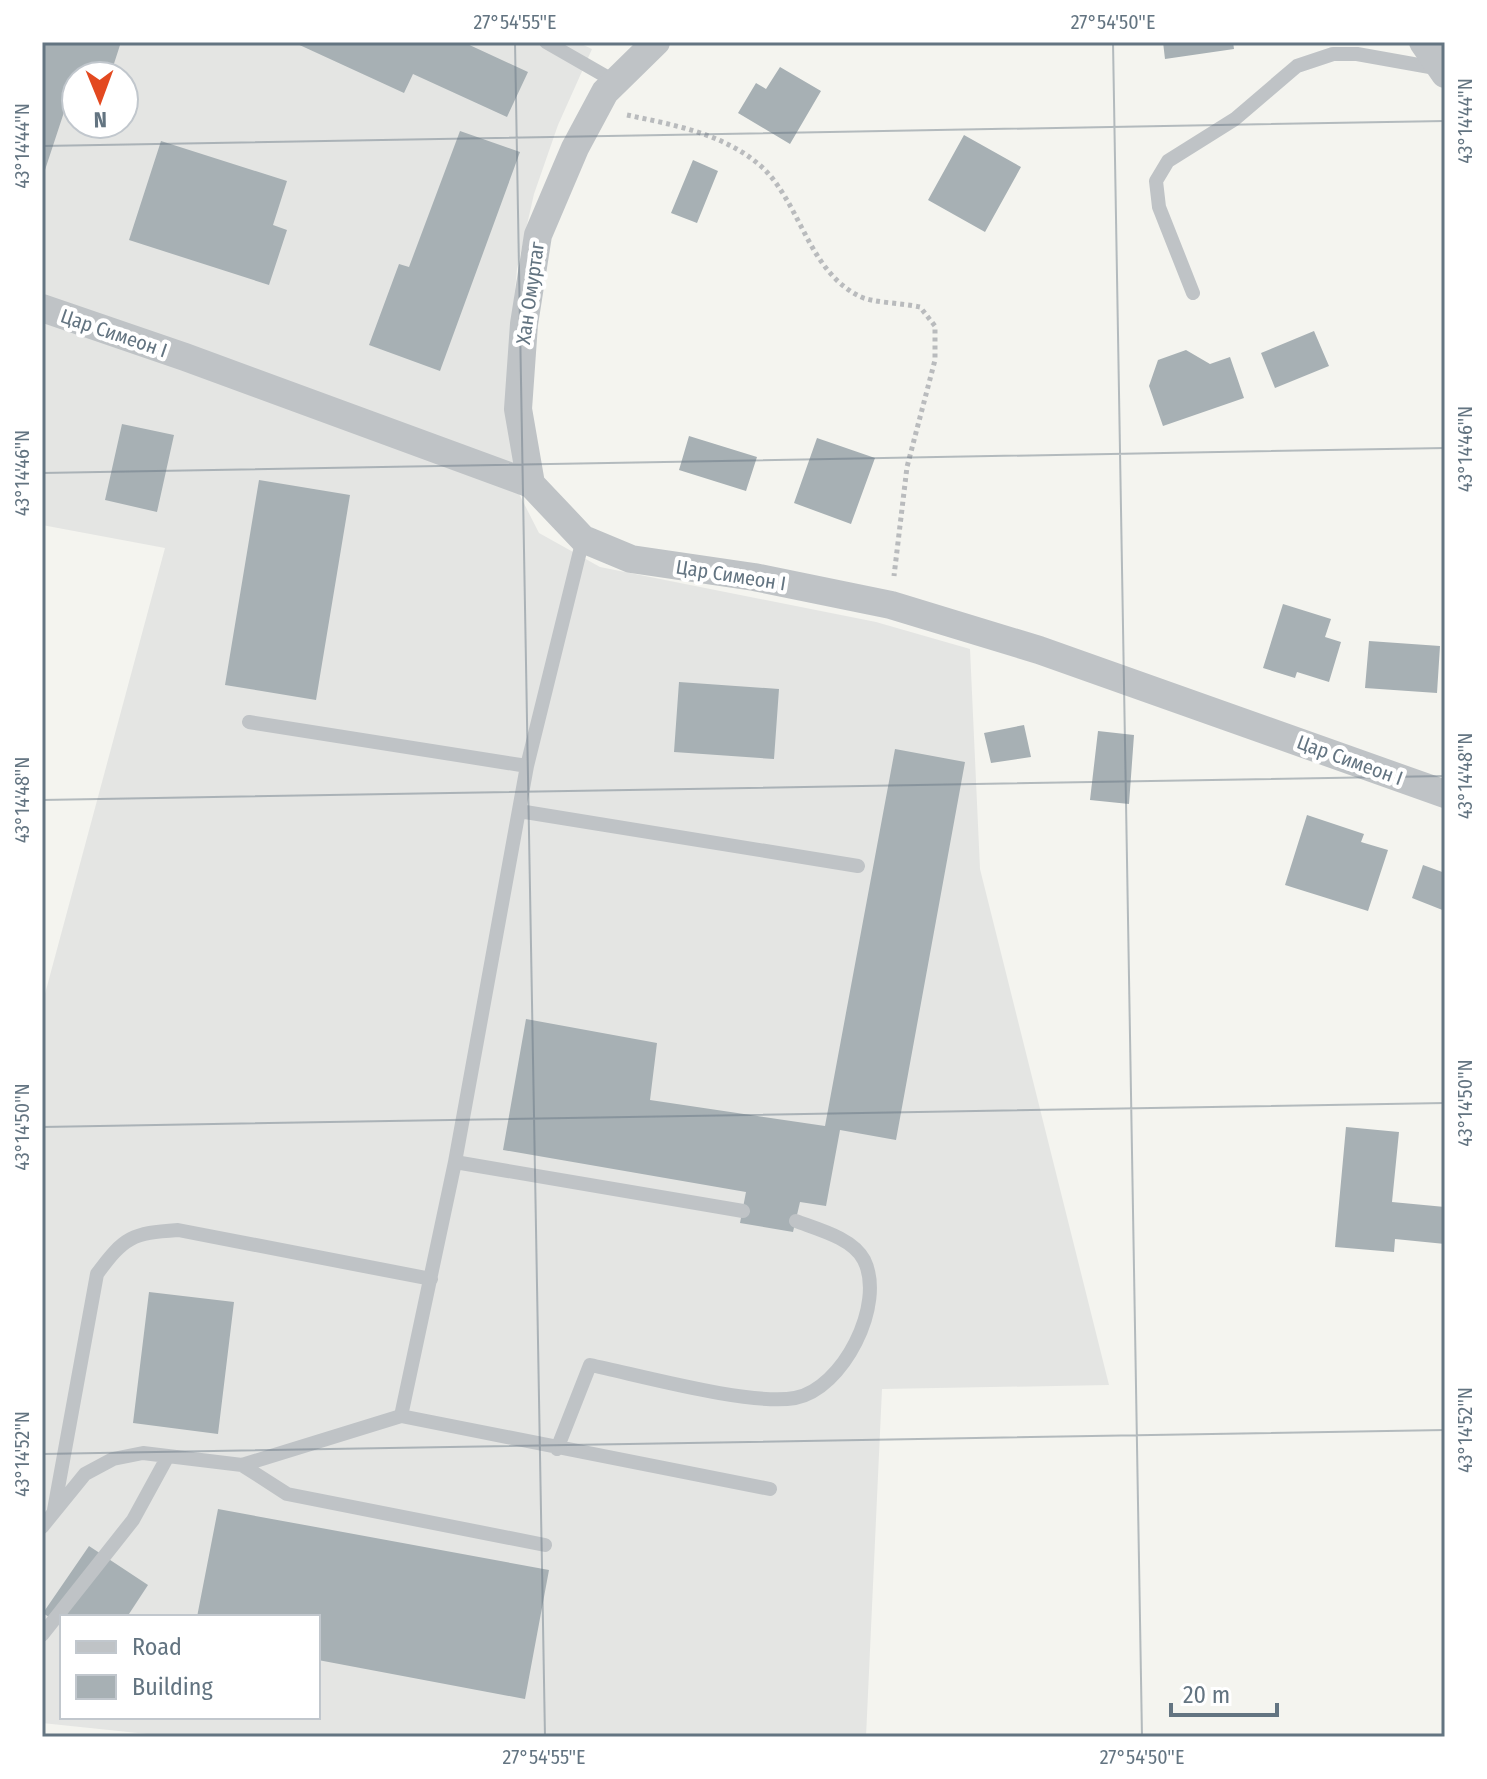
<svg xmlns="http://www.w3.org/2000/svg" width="1487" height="1779" font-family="'Fira Sans Condensed',sans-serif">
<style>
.built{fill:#e4e5e3;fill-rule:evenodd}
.building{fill:#a7b0b4}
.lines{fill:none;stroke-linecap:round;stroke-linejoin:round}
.path{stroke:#b9bbbd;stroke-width:5;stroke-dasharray:4 4;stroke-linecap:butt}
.service{stroke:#bfc3c6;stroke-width:14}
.minor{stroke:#bfc3c6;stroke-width:28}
.ticks{fill:none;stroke:#637481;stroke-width:2;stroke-opacity:0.45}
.labels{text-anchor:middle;stroke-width:8;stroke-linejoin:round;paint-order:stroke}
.street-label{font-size:20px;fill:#637481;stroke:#fff}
.neatline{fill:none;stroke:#637481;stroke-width:3}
.ticks-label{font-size:20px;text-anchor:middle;fill:#637481}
</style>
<rect width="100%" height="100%" fill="#f4f4ef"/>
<path class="built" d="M42,42h535l15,7 -34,76 -24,69 -17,75 -7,74 4,141 25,49 61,34 276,55 94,27 10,220 129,516 -227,4 -16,348h-690l-134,-14v-718l123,-457 -123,-23zM76,76h48v48h-48zM62,1617h256v100h-256z"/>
<path class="building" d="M42,42h79l-11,34h-34v20l-6,-2 -27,82z
M293,42h170l65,30 -21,45 -94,-43 -9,19z
M1163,42h70l1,7 -69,10z
M780,67l41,24 -31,53 -52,-31 18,-30 10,6z
M460,131l60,21 -80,219 -71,-26 30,-81 10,3z
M964,135l57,32 -36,65 -57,-32z
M161,141l126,40 -14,44 14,5 -18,55 -140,-45z
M693,160l25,11 -21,52 -26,-10z
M1314,331l15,35 -54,22 -14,-35z
M1186,350l24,14 20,-7 14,41 -81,28 -14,-40 9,-26z
M122,424l52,11 -17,77 -52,-12z
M689,436l68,21 -11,34 -67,-21z
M817,438l58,20 -24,66 -57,-21z
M259,480l91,15 -34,205 -91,-15z
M1283,604l48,15 -6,18 16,5 -12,40 -32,-10 -2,6 -32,-10z
M1369,641l71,5 -3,47 -72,-5z
M679,682l100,7 -5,70 -100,-7z
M1024,725l7,32 -40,6 -7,-30z
M1098,731l36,4 -5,69 -39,-4z
M895,749l70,13 -69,378 -56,-10 -14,76 -26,-4 -7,30 -53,-9 6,-31 -243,-42 23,-131 131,24 -7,57 175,26z
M1307,815l57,19 -3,8 27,8 -20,61 -83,-26z
M1423,865l22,8v38l-33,-13z
M1346,1127l53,5 -7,70 53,5v37l-50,-5 -1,13 -59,-5z
M149,1292l85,10 -16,132 -85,-11z
M218,1509l331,61 -24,129 -207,-39v-43h-121z
M89,1546l59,39 -21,32h-65v9l-19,-13z"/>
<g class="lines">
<path class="path" d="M627,115c47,10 100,19 137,54 37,37 45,102 95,127 13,7 44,7 61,11l15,19v34l-28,107 -13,109"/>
<path class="service" d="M546,42l68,39
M1193,293l-34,-86 -3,-26 12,-20 67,-42 62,-53 36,-12h24l84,15
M249,722l278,44
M519,811l339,55
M455,1162l288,49
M401,1416l54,-254 72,-396 56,-227
M557,1449l33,-84c49,10 160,41 205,33 48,-9 91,-94 69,-138 -11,-22 -47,-31 -68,-39
M242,1465l45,29 258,51
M54,1510l43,-236c27,-37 35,-41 81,-44l253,49
M42,1527l43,-53 28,-15 30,-6 99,12 159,-49 369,73
M42,1635l91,-115 35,-64"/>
<path class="minor" d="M1423,42l22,32
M42,308l143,49 346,127 52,55 48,20 123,18 137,28 148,45 406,144
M531,484l-13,-75 6,-85 14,-89 37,-87 30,-56 51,-50"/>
</g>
<path class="ticks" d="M515,42l30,1695M1113,42l29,1695M42,146l1403,-25M42,473l1403,-25M42,800l1403,-24M42,1127l1403,-24M42,1454l1403,-24"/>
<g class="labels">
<g class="street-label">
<text transform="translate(530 293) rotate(-82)" y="7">Хан Омуртаг</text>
<text transform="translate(114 333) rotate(19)" y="7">Цар Симеон I</text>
<text transform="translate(731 575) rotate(9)" y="7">Цар Симеон I</text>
<text transform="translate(1350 760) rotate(20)" y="7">Цар Симеон I</text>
</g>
</g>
<rect width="1487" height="1779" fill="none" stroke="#ffffff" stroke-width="88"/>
<rect x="60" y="1615" width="260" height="104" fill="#ffffff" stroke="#c1c7cd" stroke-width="2"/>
<rect x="76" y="1641" width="40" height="12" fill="#bfc3c6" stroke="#c1c7cd" stroke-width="2"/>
<text x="132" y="1655" font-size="24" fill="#637481">Road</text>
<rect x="76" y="1675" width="40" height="24" fill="#a7b0b4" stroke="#c1c7cd" stroke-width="2"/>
<text x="132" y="1695" font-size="24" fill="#637481">Building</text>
<g transform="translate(100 100) rotate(179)"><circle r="38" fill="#ffffff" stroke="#c1c7cd" stroke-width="2"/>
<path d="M0-6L14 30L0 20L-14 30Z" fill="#e34920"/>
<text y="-12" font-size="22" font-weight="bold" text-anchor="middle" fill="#637481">N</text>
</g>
<path d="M1171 1703v12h106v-12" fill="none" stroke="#637481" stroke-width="4"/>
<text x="1183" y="1703" font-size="24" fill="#637481" stroke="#ffffff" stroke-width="6" paint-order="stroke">20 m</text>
<rect x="44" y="44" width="1399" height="1691" class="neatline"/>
<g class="ticks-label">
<text x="515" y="29">27°54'55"E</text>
<text x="1113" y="29">27°54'50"E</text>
<text transform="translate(1465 121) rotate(-90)" y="7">43°14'44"N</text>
<text transform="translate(22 146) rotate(-90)" y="7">43°14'44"N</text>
<text transform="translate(1465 449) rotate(-90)" y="7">43°14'46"N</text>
<text transform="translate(22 473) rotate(-90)" y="7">43°14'46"N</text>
<text transform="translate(1465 776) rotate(-90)" y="7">43°14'48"N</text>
<text transform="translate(22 800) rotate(-90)" y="7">43°14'48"N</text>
<text transform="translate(1465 1103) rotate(-90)" y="7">43°14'50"N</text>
<text transform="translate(22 1127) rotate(-90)" y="7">43°14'50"N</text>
<text transform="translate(1465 1430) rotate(-90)" y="7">43°14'52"N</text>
<text transform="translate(22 1454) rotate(-90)" y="7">43°14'52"N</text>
<text x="544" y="1764">27°54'55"E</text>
<text x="1142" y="1764">27°54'50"E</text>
</g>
</svg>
